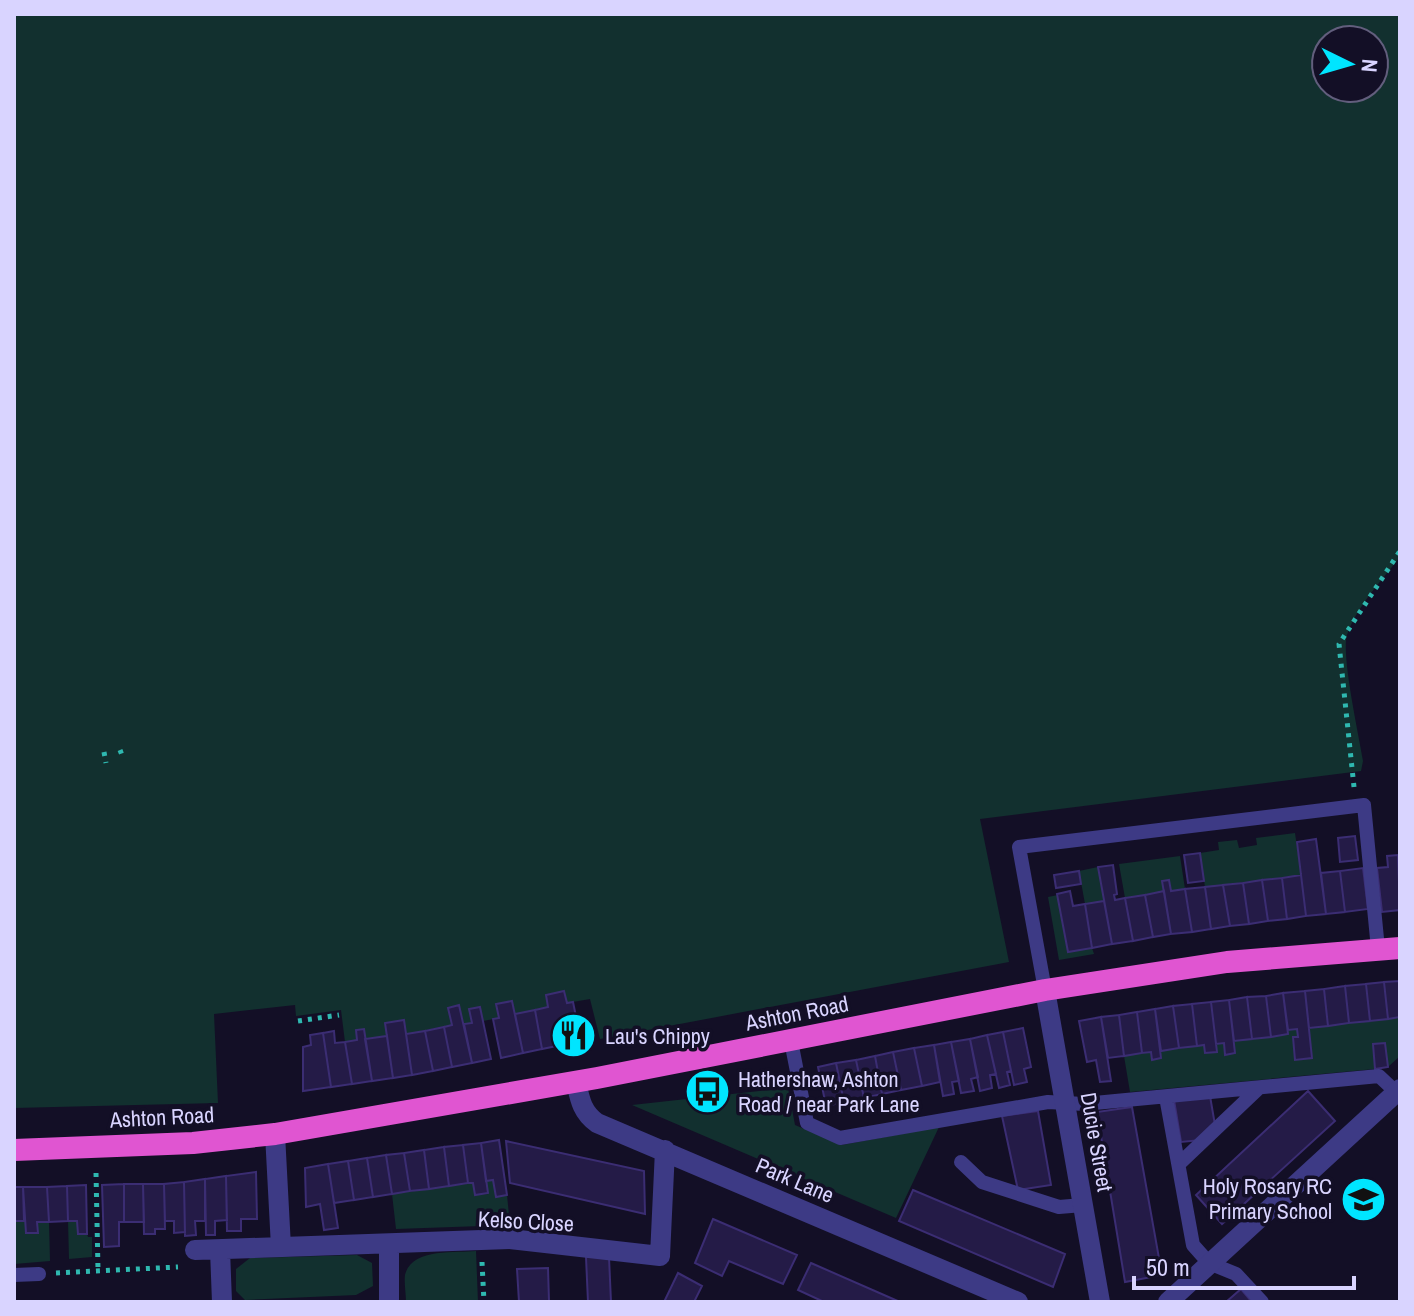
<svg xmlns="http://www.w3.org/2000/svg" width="1414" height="1316" font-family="'Archivo Narrow',sans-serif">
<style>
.green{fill:#12302f;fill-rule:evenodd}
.building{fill:#241b47;stroke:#3b2d73;stroke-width:2}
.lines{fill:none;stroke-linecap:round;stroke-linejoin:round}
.path{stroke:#2fb8b0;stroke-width:5;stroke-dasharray:4 6;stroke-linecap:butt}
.service{stroke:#3d3a85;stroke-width:14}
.minor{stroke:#3d3a85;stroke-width:20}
.trunk{stroke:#e055d1;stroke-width:22}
.labels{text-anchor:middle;stroke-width:7;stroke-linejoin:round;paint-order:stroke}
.street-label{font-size:22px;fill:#d9d4ff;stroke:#130f26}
.poi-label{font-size:22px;fill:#d9d4ff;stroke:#130f26;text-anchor:start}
</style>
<rect width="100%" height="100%" fill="#130f26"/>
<path class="green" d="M14,14h1386v543c-18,23 -43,49 -53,78 -6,20 12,101 16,126l-2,10 -381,48 29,143 -409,77 -10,-40 -23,4 -4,-11 -17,3 2,12 -33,7 -3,-13 -16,3 3,14 -16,3 -4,-14 -10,2 3,14 -8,1 -5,-18 -10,2 3,17 -46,9 -2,-13 -19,2 2,13 -22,3 -2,-10 -7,1 1,10 -12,2 -4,-32 -45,6 -1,-11 -81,9 4,89 -204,5zM1326,40h48v48h-48z
M1295,833l6,42 -96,12 -5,-34 19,-3 -1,-8 19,-2 2,8 18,-3 -1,-7z
M1180,856l5,33 -60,9 -6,-34z
M1098,867l6,34 -19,3 -6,-33z
M1058,895l10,57 24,-4 2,6 -35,6 -11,-63z
M1400,1017v39l-12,11 -3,-24 -12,1 2,25 -245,23 -6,-36 27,-4 1,7 9,-1v-7l43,-6 1,8 11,-1v-8l8,-1 1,11 10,-1 -1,-12 54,-7v-4l9,-1 1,8 -5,1 2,22 16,-2 -2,-30z
M788,1088l7,37 47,20 97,-18 -43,91 -264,-113z
M493,1180l3,16 11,-1 3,30 -114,4 -4,-35 81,-11 2,12 13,-1 -2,-13z
M14,1221l12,1v11l11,-11h12l1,39 -36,3z
M68,1221h9l1,13h9l1,3h4v20l-23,2z
M476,1251l2,51h-72c0,-8 -2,-19 -1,-27 6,-27 50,-22 71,-24z
M357,1255l15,8 1,23 -17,9 -111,5 -9,-9v-22l14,-11z"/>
<path class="building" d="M1355,836l3,24 -18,2 -2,-24z
M1316,839l10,75 -20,2 -9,-74z
M1200,853l4,28 -16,2 -4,-28z
M1398,855l2,55 -18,2 -5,-44 11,-1 -1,-11z
M1113,865l4,29 -3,1 1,5 10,-2 8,43 -21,3 -14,-77z
M1363,868l5,41 -23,3 -5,-41z
M1079,871l2,13 -25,4 -2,-13z
M1340,871l5,41 -19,2 -5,-41z
M1301,875l5,41 -19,3 -5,-41z
M1282,878l5,41 -19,2 -6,-41z
M1169,880l2,11 14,-2 7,43 -21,2 -9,-53z
M1262,880l6,41 -19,3 -6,-41z
M1243,883l6,41 -19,2 -7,-41z
M1223,885l7,41 -19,3 -6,-42z
M1205,887l6,42 -19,3 -7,-43z
M1070,891l3,15 12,-2 7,44 -24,4 -11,-58z
M1164,891l7,43 -18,3 -8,-42z
M1145,895l8,42 -20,4 -8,-43z
M1104,901l8,43 -20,4 -7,-44z
M1400,981v36l-12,2 -4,-37z
M1384,982l4,37 -18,2 -4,-37z
M1366,984l4,37 -21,2 -4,-37z
M1345,986l4,37 -21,3 -4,-37z
M1324,989l4,37 -19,2 -4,-37z
M564,991l3,12 6,-1 8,39 -39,8 -7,-39 13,-3 -2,-12z
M1305,991l7,67 -17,2 -2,-23h5l-1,-8 -9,1 -5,-37z
M1283,993l5,41 -17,3 -5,-41z
M1266,996l5,41 -19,2 -5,-42z
M1247,997l5,42 -18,2 -5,-41z
M1229,1000l6,53 -10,2 -1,-12 -8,1 -5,-42z
M512,1001l11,52 -22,5 -8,-39 6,-1 -3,-14z
M1211,1002l6,50 -12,1 -1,-8 -7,1 -5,-42z
M1192,1004l5,42 -18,2 -6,-42z
M459,1005l13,58 -20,4 -8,-40 8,-2 -4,-17z
M1173,1006l6,42 -18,3 -6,-42z
M480,1007l11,52 -19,4 -8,-39 8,-1 -3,-14z
M1155,1009l6,49 -9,2 -1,-8 -9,1 -5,-41z
M535,1010l7,39 -19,4 -8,-39z
M1137,1012l5,41 -18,3 -5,-41z
M1119,1015l5,41 -16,2 -7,-41z
M1101,1017l10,64 -11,1 -4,-22 -9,2 -8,-41z
M404,1020l8,55 -19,3 -8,-55z
M444,1027l8,40 -19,4 -8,-40z
M1023,1028l8,39 -7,2 3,13 -13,3 -11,-53z
M364,1029l8,52 -20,3 -7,-42 12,-2 -1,-10z
M334,1031l1,12 10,-1 7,42 -21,3 -8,-54z
M425,1031l8,40 -21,4 -6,-41z
M1003,1032l8,39 -4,1 3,13 -11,3 -12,-53z
M323,1033l8,54 -28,4v-44l8,-2 -1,-10z
M987,1035l9,39 -6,1 2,13 -12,3 -10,-52z
M387,1036l6,42 -21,3 -7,-42z
M970,1039l8,38 -7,2 3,12 -13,2 -10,-51z
M951,1042l8,39 -7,1 2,12 -11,2 -9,-51z
M1385,1043l3,24 -13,2 -2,-25z
M934,1045l6,37 -18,4 -8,-38z
M914,1048l8,38 -21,4 -8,-38z
M893,1052l8,38 -19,4 -7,-38z
M875,1056l7,38 -18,4 -8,-38z
M856,1060l8,38 -20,4 -8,-39z
M836,1063l8,39 -18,4 -8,-39z
M1308,1091l27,30 -113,103 -26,-29z
M1210,1096l5,29 -14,15 -20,2 -7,-42z
M1132,1107l30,168 -37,7 -28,-170z
M1038,1111l13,74 -33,5 -16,-74z
M499,1140l8,55 -11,2 -3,-17 -7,1 -5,-38z
M506,1141l138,30 1,43 -135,-31z
M481,1143l7,50 -13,2 -2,-12h-5l-5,-38z
M463,1145l5,38 -19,3 -5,-39z
M444,1147l5,39 -20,3 -5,-39z
M424,1150l5,39 -19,2 -6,-38z
M404,1153l6,38 -18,3 -6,-39z
M386,1155l6,39 -19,3 -6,-39z
M367,1158l6,39 -19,3 -6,-39z
M348,1161l6,39 -20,3 -6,-39z
M328,1164l10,64 -14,2 -4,-26 -14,3 -1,-39z
M256,1172l1,47h-16v12h-14l-1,-55z
M226,1176l1,44 -12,1v14h-9l-1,-56z
M205,1179v42h-10l1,14 -11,1 -1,-54z
M184,1182l1,50 -11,1v-12h-9l-1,-37z
M124,1184h19l1,38h-20z
M124,1184v38h-5v24l-15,1 -2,-62z
M143,1184h21l1,45h-10v5h-11z
M86,1185l1,49h-9l-1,-13h-9l-1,-35z
M67,1186l1,35 -19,1 -2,-35z
M14,1187h9l1,34h-10z
M23,1187h24l2,35h-12l1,11h-12z
M913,1190l152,64 -12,33 -154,-66z
M713,1219l84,36 -14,29 -54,-23 -7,15 -27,-13z
M586,1257h23l2,45h-23z
M811,1263l89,39h-76l-26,-12z
M548,1268l1,33 -30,1 -2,-33z
M678,1273l24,13 -8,16h-30z
M1241,1289l11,13h-26z"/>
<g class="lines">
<path class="path" d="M120,750l3,8
M104,752l2,11
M1354,787l-15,-143 61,-93
M298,1021l41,-6
M96,1173l2,97
M482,1262l2,40
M56,1273l122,-6"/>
<path class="service" d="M1045,990l-26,-143 345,-42 14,144
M791,1041l16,82 33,15 208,-36 36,2 295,-28 17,16
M1166,1097l27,148 16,18 27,11 26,28
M961,1162l21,20 77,25 24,-2
M1179,1164l80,-76
M14,1275l25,-1"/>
<path class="minor" d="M1045,990l55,312
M576,1082c4,18 6,30 21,41l421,179
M275,1134l6,113
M389,1245v57
M195,1250l315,-11 150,17 5,-106
M220,1250l2,52
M1168,1302l232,-213"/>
<path class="trunk" d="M14,1150l179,-7 82,-9 322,-56 448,-88 182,-28 173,-14"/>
</g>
<defs>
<symbol id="restaurant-disc" viewBox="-11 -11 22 22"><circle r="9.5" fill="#00e5ff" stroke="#130f26"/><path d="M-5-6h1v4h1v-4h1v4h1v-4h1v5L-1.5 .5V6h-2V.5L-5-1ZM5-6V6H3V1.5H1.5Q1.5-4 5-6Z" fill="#111"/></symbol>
<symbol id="bus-disc" viewBox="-11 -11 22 22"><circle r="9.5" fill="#00e5ff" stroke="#130f26"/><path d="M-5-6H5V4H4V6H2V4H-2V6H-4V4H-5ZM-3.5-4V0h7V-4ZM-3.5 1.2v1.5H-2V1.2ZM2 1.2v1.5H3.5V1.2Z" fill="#111"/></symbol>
<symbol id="school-disc" viewBox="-11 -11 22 22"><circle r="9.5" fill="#00e5ff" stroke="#130f26"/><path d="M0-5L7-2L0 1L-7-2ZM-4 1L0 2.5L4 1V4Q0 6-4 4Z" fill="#111"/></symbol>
</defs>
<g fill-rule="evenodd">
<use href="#restaurant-disc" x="548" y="1010" width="51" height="51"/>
<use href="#bus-disc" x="682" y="1066" width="51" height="51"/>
<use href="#school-disc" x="1338" y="1174" width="51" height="51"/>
</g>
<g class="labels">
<g class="street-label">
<text transform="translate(797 1013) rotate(-11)" y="8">Ashton Road</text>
<text transform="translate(162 1117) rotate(-3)" y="8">Ashton Road</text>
<text transform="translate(1097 1142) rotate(80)" y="8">Ducie Street</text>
<text transform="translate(795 1180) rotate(23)" y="8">Park Lane</text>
<text transform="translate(526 1221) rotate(3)" y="8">Kelso Close</text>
</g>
<g class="poi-label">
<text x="605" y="1044">Lau's Chippy</text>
<text x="738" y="1087">Hathershaw, Ashton<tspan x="738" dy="25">Road / near Park Lane</tspan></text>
<text x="1332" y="1194" text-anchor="end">Holy Rosary RC<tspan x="1332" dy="25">Primary School</tspan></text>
</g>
</g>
<rect width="1414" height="1316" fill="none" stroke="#d9d4ff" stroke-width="32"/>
<g transform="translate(1350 64) rotate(95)"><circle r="38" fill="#130f26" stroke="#625e7d" stroke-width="2"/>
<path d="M0-6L14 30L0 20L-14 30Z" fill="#00e5ff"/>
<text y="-12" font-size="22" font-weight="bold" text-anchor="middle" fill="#d9d4ff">N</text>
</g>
<path d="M1134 1276v12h220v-12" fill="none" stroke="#d9d4ff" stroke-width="4"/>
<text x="1146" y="1276" font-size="24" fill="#d9d4ff" stroke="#130f26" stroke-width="6" paint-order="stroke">50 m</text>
</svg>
